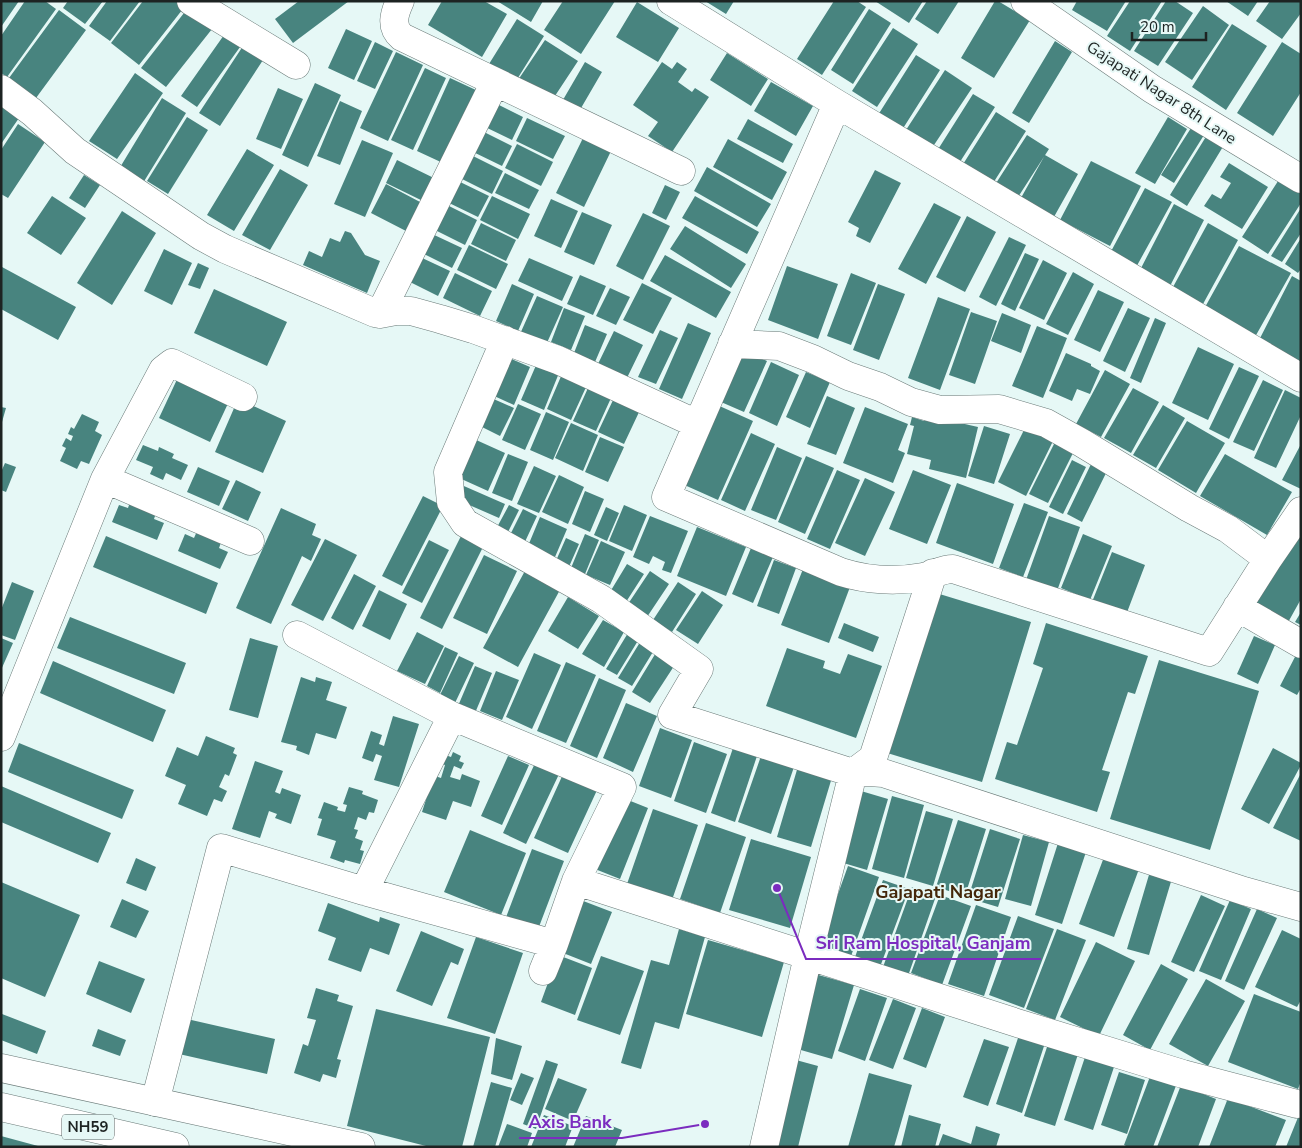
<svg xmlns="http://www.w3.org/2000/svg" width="1302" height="1148" font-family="'Nunito Sans',sans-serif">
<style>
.building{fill:#48847f}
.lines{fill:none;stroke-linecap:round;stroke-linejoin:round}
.minor-casing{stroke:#6a7a78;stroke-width:29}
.highway-casing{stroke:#6a7a78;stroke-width:29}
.minor{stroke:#fff;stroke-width:28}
.highway{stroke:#fff;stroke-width:28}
.labels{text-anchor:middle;stroke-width:4;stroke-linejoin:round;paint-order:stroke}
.shield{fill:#e6f8f6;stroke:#596362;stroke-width:1}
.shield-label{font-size:15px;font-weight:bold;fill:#1d2322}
.street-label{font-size:16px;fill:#1d2322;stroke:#e6f8f6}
.neighbourhood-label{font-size:18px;font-weight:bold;fill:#44270a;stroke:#e6f8f6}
.leader{fill:none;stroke:#7b2cbf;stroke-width:2}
.callout-dot{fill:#7b2cbf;stroke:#e6f8f6;stroke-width:2}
.callout-label{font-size:18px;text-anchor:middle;font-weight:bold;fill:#7b2cbf;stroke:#e6f8f6;stroke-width:4;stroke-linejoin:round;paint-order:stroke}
</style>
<rect width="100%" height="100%" fill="#e6f8f6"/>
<path class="building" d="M1,1h18l-18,26z
M25,1h20l11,8 -49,68 -6,-4v-37z
M68,1h35l-18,23 -22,-16z
M107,1h33l-30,40 -21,-15z
M143,1h37l6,4 -47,60 -28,-22z
M299,1h50l-56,42 -18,-24z
M442,1h42l23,13 -25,43 -54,-32z
M497,1h46l-12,21z
M563,1h52l-34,53 -37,-24z
M705,1h29l-8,13z
M834,1h23l9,6 -44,68 -25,-16z
M875,1h48l-14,22z
M927,1h32l-21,33 -23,-15z
M995,1h3l32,19 -36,58 -33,-20z
M1077,1h49l-19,30 -35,-21z
M1130,1h32l-32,50 -23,-15z
M1166,1h9l18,12 -35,53 -24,-15z
M1226,1h32l-10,15z
M1270,1h31v12l-19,26 -26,-18z
M637,2l42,26 -21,34 -42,-25z
M191,4l25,20 -50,63 -25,-19z
M1203,6l26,19 -37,55 -27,-18z
M869,9l22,14 -38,61 -22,-14z
M59,10l27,20 -50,68 -27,-20z
M517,19l27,17 -28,45 -27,-17z
M1232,24l35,22 -41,64 -34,-23z
M893,28l25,16 -41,63 -25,-16z
M346,29l26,12 -18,39 -26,-12z
M224,35l16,12 -43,60 -16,-11z
M545,40l33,21 -27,41 -33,-22z
M1055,41l17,11 -43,71 -17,-10z
M375,42l18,9 -18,38 -18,-8z
M1282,42l19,12v38l-28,44 -36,-23z
M243,46l20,14 -43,66 -21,-13z
M396,52l27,13 -35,76 -28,-13z
M727,53l41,26 -17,27 -41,-26z
M916,55l24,15 -38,60 -24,-15z
M585,62l17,10 -25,43 -17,-10z
M662,62l10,7 5,-7 10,7 -9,13 14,10 3,-4 14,9 -37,55 -24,-16 10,-14 -25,-17z
M425,68l21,10 -33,72 -22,-10z
M945,70l27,18 -40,60 -26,-18z
M135,73l28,20 -46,66 -28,-18z
M450,78l28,13 -33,73 -28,-13z
M771,82l42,24 -17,30 -42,-25z
M315,83l26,12 -33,72 -26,-12z
M278,88l25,11 -22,50 -25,-10z
M973,94l22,13 -37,58 -21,-14z
M162,98l24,15 -43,70 -24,-14z
M340,101l22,10 -22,54 -23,-9z
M491,101l32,16 -11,23 -33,-16z
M1,106l18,12 -18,26z
M996,112l30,19 -36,57 -30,-19z
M187,117l21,13 -40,64 -21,-13z
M1168,117l19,12 -32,55 -20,-11z
M527,118l38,18 -12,23 -37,-18z
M748,119l45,25 -10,19 -46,-24z
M18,124l27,18 -37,56 -7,-4v-44z
M476,128l36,18 -10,20 -37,-18z
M1191,128l13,7 -30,48 -13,-8z
M1027,135l22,14 -36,56 -22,-14z
M1207,135l17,10 -37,61 -17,-11z
M583,138l28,13 -27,56 -28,-14z
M728,139l59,33 -15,28 -59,-33z
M362,140l31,13 -28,64 -31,-13z
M517,144l36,18 -12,24 -36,-18z
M247,149l27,16 -40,66 -27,-16z
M467,153l36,18 -11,23 -36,-18z
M1045,155l33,19 -28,50 -33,-19z
M397,160l41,20 -11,23 -41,-20z
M1091,161l50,25 -31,60 -50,-26z
M1229,163l39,24 -26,42 -38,-23 8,-12 9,5 10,-16 -11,-6z
M707,167l64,37 -14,23 -63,-36z
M280,169l28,16 -38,65 -28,-15z
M875,170l26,13 -31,60 -14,-7 3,-8 -11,-6z
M505,173l34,17 -10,19 -34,-16z
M84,175l16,10 -15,23 -16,-10z
M1280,178l21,13v12l-33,51 -26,-17z
M456,180l33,16 -11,21 -33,-16z
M386,184l34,18 -14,29 -35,-18z
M665,185l15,7 -14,28 -14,-7z
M1145,188l27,14 -38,69 -26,-14z
M52,196l34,22 -25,37 -34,-22z
M492,196l38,18 -12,25 -38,-19z
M695,196l64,36 -12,22 -65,-36z
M551,199l27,12 -17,37 -27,-12z
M934,203l27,14 -35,67 -28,-15z
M1174,204l30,16 -35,68 -30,-16z
M447,205l30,15 -12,25 -30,-15z
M1301,208v25l-19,29 -11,-6z
M122,211l34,22 -44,72 -35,-22z
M582,212l30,13 -18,40 -30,-13z
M643,213l27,13 -27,54 -27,-14z
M967,216l29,16 -31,60 -29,-15z
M481,223l35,17 -10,21 -35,-17z
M1208,223l30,17 -35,64 -30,-17z
M685,226l61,38 -15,24 -61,-39z
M345,231l6,2 14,22 15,6 -13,32 -64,-28 6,-14 13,6 8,-19 10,4z
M430,233l32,15 -10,20 -32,-16z
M1009,237l17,8 -30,61 -17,-9z
M1301,238v31l-3,4 -13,-9z
M469,245l39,19 -12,25 -39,-19z
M1239,246l52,27 -36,64 -51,-28z
M164,249l28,14 -20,42 -28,-14z
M1025,253l14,6 -24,52 -14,-7z
M665,255l66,37 -15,26 -66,-37z
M420,257l30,14 -12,25 -30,-15z
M529,258l44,19 -11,24 -44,-20z
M1043,260l24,13 -23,47 -25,-12z
M198,263l11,5 -9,21 -12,-4z
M787,266l51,18 -20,55 -50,-19z
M2,267l74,40 -18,33 -57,-31z
M1073,272l21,12 -26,51 -22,-11z
M455,273l37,18 -12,25 -37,-18z
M851,273l25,10 -25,62 -24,-9z
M580,275l26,11 -13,29 -26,-11z
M1292,276l9,5v80l-2,4 -42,-21z
M642,283l30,15 -19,36 -30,-14z
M512,284l22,10 -16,37 -22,-10z
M878,284l27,10 -26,66 -26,-10z
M610,288l20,9 -14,28 -20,-9z
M214,289l73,33 -20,44 -73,-33z
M1098,290l26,12 -24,50 -26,-12z
M537,296l26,11 -17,38 -26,-11z
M938,297l32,12 -30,81 -32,-12z
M564,308l21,8 -14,34 -20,-8z
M1128,308l22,10 -25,54 -22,-11z
M971,312l26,9 -22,63 -26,-9z
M1002,313l29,12 -10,28 -30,-12z
M1155,318l11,5 -25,60 -11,-5z
M688,323l23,10 -29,66 -23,-10z
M585,325l22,9 -12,28 -21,-9z
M1037,326l30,12 -24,60 -31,-12z
M660,330l18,8 -22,46 -18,-7z
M614,331l29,14 -18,37 -29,-14z
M1198,347l36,17 -26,56 -36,-17z
M744,351l23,10 -23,51 -23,-10z
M1066,353l25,11v2l9,5 -10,23 -13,-5 -5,12 -23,-10z
M507,357l23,10 -16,38 -22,-10z
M771,362l28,13 -22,51 -28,-13z
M537,363l22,10 -15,37 -23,-10z
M1239,367l20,9 -30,63 -20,-10z
M1105,370l25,14 -29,53 -25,-13z
M806,372l24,10 -20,46 -24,-11z
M180,373l51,24 -21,45 -51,-24z
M562,374l25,11 -16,35 -24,-11z
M1263,380l20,10 -29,61 -21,-9z
M588,388l23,10 -15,33 -23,-10z
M1133,388l26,14 -28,51 -27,-15z
M1285,390l16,8v17l-25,53 -22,-10z
M827,396l28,12 -19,47 -29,-11z
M489,397l25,11 -14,28 -24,-12z
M614,398l26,12 -16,34 -26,-12z
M238,399l48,22 -23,52 -48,-21z
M518,404l23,10 -16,36 -23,-10z
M715,404l38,17 -35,79 -38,-17z
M1163,405l22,13 -29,50 -23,-13z
M1,407l5,1 -4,14h-1z
M865,407l43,17 -10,26 7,3 -12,30 -50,-20z
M546,412l23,10 -16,38 -23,-10z
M82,414l17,8 -4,9 7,4 -13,29 -8,-3 -4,8 -17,-8 6,-13 -4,-2 4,-8 5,3 2,-5 -5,-2 3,-7 3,2z
M925,415l53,12 -12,51 -37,-9 2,-9 -24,-6 7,-28 -4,-1 2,-8 12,4z
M1187,421l38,22 -29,50 -38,-23z
M571,423l27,12 -15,36 -28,-13z
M984,426l26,8 -16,50 -26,-8z
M1026,426l28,13 -28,57 -28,-14z
M751,433l24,11 -30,67 -24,-11z
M600,437l24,10 -16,35 -23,-10z
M474,439l31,14 -17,38 -31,-14z
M1055,442l19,9 -26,52 -19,-9z
M1301,444v45l-19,-9z
M143,445l15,6 1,-4 15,7 -2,4 16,7 -7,15 -15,-7 -3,7 -13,-6 3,-7 -17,-7z
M777,447l25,11 -26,62 -25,-10z
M508,454l20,8 -16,39 -20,-8z
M1225,454l67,38 -25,43 -67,-39z
M806,456l28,12 -29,66 -27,-12z
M1072,460l14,7 -23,47 -14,-7z
M1092,462l16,7 -26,53 -15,-8z
M5,463l11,4 -10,25 -5,-2v-18z
M534,466l22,10 -17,37 -22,-9z
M198,467l32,14 -11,25 -32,-14z
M837,470l23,10 -30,69 -23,-10z
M913,470l38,15 -24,59 -38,-15z
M559,475l25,12 -16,37 -26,-12z
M865,478l30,14 -30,64 -30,-13z
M236,480l25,12 -13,29 -26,-12z
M457,483l48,21 -6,14 -48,-21z
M957,483l57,21 -21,60 -57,-21z
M585,491l19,8 -14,33 -18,-8z
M423,496l20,10 -41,80 -20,-10z
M130,502l26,11 -2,6 10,4 -7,17 -45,-18 7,-17 9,3z
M1024,503l24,9 -25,65 -24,-9z
M509,505l10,5 -13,26 -11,-5z
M624,505l23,10 -15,36 -23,-10z
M606,507l13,6 -12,28 -13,-6z
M281,508l35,16 -4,11 9,4 -10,22 -9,-5 -31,68 -35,-16z
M523,509l14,7 -14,30 -15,-7z
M650,516l38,15 -17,42 -9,-3 3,-8 -12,-6 -4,8 -16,-7z
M1049,516l31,11 -23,64 -31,-11z
M540,517l27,12 -12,28 -27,-11z
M1301,525v74l-15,27 -35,-20z
M697,527l49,20 -20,49 -49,-20z
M198,529l24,11 -3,8 9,4 -8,17 -42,-18 7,-17 9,4z
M463,532l22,11 -43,86 -22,-11z
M585,534l14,6 -14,34 -14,-6z
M1083,534l29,12 -22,54 -29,-12z
M106,536l112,47 -12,31 -113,-47z
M566,538l13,6 -11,25 -13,-6z
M325,539l32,16 -34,66 -32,-16z
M429,540l20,10 -27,53 -20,-10z
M601,541l24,11 -15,33 -24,-10z
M751,548l22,9 -20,46 -21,-9z
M1112,552l33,13 -19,50 -34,-13z
M484,555l33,16 -30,63 -34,-16z
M774,560l22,8 -17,46 -22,-8z
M627,564l17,10 -18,28 -16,-10z
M526,569l35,19 -43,79 -35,-19z
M803,569l47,18 -21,56 -48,-18z
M650,571l19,13 -22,33 -19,-13z
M354,574l22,12 -23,44 -22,-12z
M12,582l22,9 -19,49 -14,-5v-25z
M678,582l18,12 -24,38 -19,-12z
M379,590l28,14 -17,36 -28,-14z
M702,591l21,14 -25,39 -22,-14z
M933,592l98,30 -49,160 -98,-30z
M568,597l31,19 -21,33 -30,-18z
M1301,612v13l-6,-3z
M70,617l116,46 -12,31 -117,-46z
M603,620l21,12 -20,35 -22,-13z
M844,623l35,14 -6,15 -35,-14z
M1046,623l102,33 -13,38 -7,-2 -26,78 8,2 -13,40 -102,-33 12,-37 10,3 26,-77 -10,-4z
M417,632l27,14 -19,38 -28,-13z
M628,633l11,6 -22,36 -11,-6z
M1254,636l21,9 -17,39 -21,-10z
M1,638l12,5 -12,27z
M250,638l28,8 -20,72 -29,-8z
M642,639l14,8 -24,39 -14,-8z
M445,647l13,6 -18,40 -13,-7z
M787,648l38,13 -2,7 17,6 8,-20 34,12 -26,72 -90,-32z
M657,651l19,12 -26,40 -18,-11z
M534,653l27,12 -29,64 -26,-12z
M1297,653l4,2v33l-4,7 -17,-9z
M459,656l15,7 -19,40 -15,-8z
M1159,660l100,31 -49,159 -100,-31z
M53,661l113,49 -13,32 -113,-49z
M566,662l30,13 -30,68 -29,-12z
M475,666l17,7 -17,40 -17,-7z
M496,671l23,9 -17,40 -22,-9z
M301,677l14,5 1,-5 16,5 -6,18 21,7 -11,32 -20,-6 -7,22 -13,-5 1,-4 -16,-4z
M599,678l27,12 -29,68 -27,-12z
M626,703l31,13 -24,56 -30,-14z
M393,716l26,8 -20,63 -25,-7 8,-24 -6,-2 -3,8 -11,-4 9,-27 11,4 -3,9 5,2z
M660,728l32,12 -21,58 -32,-12z
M206,736l29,12 -2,5 4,2 -8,21 -4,-2 -6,13 8,4 -5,11 -8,-3 -7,17 -29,-12 8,-19 -21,-9 12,-29 21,9z
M694,742l33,12 -21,59 -32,-12z
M19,743l115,47 -12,29 -114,-47z
M733,748l24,8 -22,66 -24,-9z
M1273,748l28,15v2l-32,59 -28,-15z
M437,752l14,5 2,-5 8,4 -2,5 5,2 -3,6 -7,-3 -4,11 10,3 2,-6 18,7 -9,26 -18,-6 -7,19 -24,-8 8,-25 -1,-13 12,4 4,-13 -11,-4z
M508,756l21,9 -27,60 -21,-9z
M761,756l33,11 -23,67 -33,-12z
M255,761l28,10 -8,21 5,2 2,-6 19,7 -10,29 -16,-6 2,-4 -8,-3 -9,27 -28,-9z
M536,761l24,11 -34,72 -23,-11z
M799,763l34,11 -22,73 -34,-10z
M564,772l34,16 -30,65 -34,-15z
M1301,773v68l-28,-13z
M1,786l110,47 -13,30 -97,-41z
M349,787l14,4 -1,3 16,6 -4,13 -5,-1 -3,8 -8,-3 -4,12 4,1 -3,8 8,3 -3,9 4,1 -4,13 -15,-4 -1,3 -14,-5 6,-17 -19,-6 5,-16 -4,-1 6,-16 14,5 -1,3 8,2 2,-7 -4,-1z
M861,791l27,8 -21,71 -27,-8z
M892,796l32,9 -20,73 -32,-9z
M623,798l25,10 -28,71 -25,-10z
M653,809l45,16 -26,75 -45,-16z
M926,811l27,8 -20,67 -27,-8z
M958,820l28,9 -21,67 -29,-9z
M706,823l40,14 -26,76 -40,-14z
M990,829l30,10 -22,68 -30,-9z
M470,830l56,23 -25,62 -57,-23z
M1023,835l26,7 -18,64 -26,-7z
M751,839l60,18 -21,71 -61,-18z
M1058,843l28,9 -24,72 -27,-9z
M532,849l32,12 -27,71 -32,-12z
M1104,857l35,12 -25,68 -35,-13z
M136,858l20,9 -10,24 -20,-8z
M848,866l31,11 -29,82 -31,-12z
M1151,868l22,7 -24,80 -22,-6z
M883,880l26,9 -29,78 -25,-10z
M1,882l79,33 -35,82 -44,-19z
M912,887l24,9 -28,80 -25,-9z
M940,895l31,11 -29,79 -31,-12z
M1201,895l24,11 -31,66 -23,-10z
M122,899l27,12 -13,27 -26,-11z
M578,899l34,13 -21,52 -33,-13z
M1230,900l21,9 -30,71 -22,-9z
M328,903l51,19 1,-5 20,7 -11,31 -19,-7 -9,24 -33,-12 8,-22 -18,-7z
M976,905l35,12 -27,79 -36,-12z
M1257,909l20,9 -33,72 -19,-9z
M1018,916l36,13 -30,79 -35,-13z
M679,929l26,8 -26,92 -24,-7 -14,47 -20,-6 30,-103 18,5z
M1057,929l29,11 -31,80 -29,-11z
M1282,930l19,9v61l-4,7 -42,-20z
M421,931l43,18 -6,16 -7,-3 -19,44 -36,-15z
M476,937l47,16 -28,81 -48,-16z
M708,940l76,22 -22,75 -76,-23z
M1096,942l39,19 -36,75 -39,-19z
M558,955l34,13 -17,47 -34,-13z
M601,956l43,15 -24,64 -43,-15z
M99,961l46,18 -14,34 -45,-19z
M1161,964l27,15 -38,71 -27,-15z
M815,974l39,11 -22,74 -38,-11z
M1206,979l39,22 -37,65 -39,-22z
M316,988l23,7 -2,6 16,5 -16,53 4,1 -5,18 -13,-4 -3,8 -26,-9 9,-29 5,2 8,-26 -9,-2z
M860,989l27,9 -22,63 -27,-10z
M1254,994l47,18v69l-3,8 -70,-27z
M893,999l23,9 -23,61 -24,-9z
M922,1008l23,9 -19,51 -23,-9z
M376,1009l114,28 -28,110h-32l-83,-21z
M2,1014l44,17 -9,23 -36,-14z
M187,1019l88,20 -8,35 -88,-20z
M98,1029l28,11 -6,16 -28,-10z
M1020,1032l26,8 -24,73 -26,-9z
M496,1038l26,8 -10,34 -21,-6z
M984,1039l25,8 -21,59 -25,-9z
M1049,1041l30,10 -24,75 -31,-10z
M1085,1057l29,10 -21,63 -29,-10z
M546,1060l12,4 -22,65 -13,-5z
M796,1060l22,6 -20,81h-23z
M1119,1072l26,8 -18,54 -26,-9z
M521,1073l13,5 -12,27 -12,-5z
M869,1073l43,12 -18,62h-46z
M1151,1074l26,9 -24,64h-25l-4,-2z
M558,1078l29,11 -14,32 -28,-12z
M491,1082l21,6 -17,59h-22z
M1181,1085l35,14 -18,48h-41z
M1228,1098l58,22 -11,27h-66z
M1301,1110v37h-15z
M544,1115l29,11 -8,21h-34z
M909,1115l32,9 -6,23h-34z
M586,1116l36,14 -7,17h-42z
M507,1124l25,9 -5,14h-29z
M976,1126l24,8 -4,13h-58l5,-13 28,10z
M1,1136l37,10v1h-37z"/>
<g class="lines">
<defs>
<path id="minor" d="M191,1l105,64
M400,1c-6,13 -10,26 2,36l279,134
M671,1l166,103 464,274
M1025,1l127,88 149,90
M1,89l31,23 43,39 126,85 24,13 150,64 5,1 16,-3h15l29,8 33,10 85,31 139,64
M837,104l-171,393 175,75c25,8 55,10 82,5 10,-2 19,-8 30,-8l256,83 59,-93 33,-48
M380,314l115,-232
M505,340l-57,132 3,30 14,21 136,76 98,70 -27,46 181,58 16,-1 14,1 361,118 57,16
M732,344l47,2 34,13 35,17 32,11 31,15 29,8 59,-1 47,14 36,20 107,65 39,21 40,30
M105,479l145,62
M1237,607l64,37
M297,635l155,81 -88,175
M452,716l170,71 -46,94
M1,737l104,-258 58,-109 9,-7 71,34
M543,971l11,-27 22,-63 441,142 166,51 114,30
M155,1102l66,-254 143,43 190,53
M764,1147l44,-191 45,-183 20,-15 60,-185"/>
<path id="highway" d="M1,1068l360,79
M1,1107l174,40"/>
</defs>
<use href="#minor" class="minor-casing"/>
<use href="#highway" class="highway-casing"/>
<use href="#minor" class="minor"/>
<use href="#highway" class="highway"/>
</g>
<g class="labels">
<rect class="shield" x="62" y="1114.5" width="52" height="25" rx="4"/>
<g class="shield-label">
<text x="88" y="1132">NH59</text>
</g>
<g class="street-label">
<text transform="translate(1162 92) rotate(33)" y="6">Gajapati Nagar 8th Lane</text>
</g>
<g class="neighbourhood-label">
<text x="938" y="898">Gajapati Nagar</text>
</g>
</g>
<path class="leader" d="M777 888L806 959H1041M705 1124L622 1138H519"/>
<g class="callout-dot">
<circle cx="777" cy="888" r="5"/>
<circle cx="705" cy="1124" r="5"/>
</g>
<g class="callout-label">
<text x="923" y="949">Sri Ram Hospital, Ganjam</text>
<text x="570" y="1128">Axis Bank</text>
</g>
<rect width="1302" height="1148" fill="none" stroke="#1d2322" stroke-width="5"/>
<path d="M1132 32v8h74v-8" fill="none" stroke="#1d2322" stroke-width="2.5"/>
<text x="1140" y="32" font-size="15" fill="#1d2322" stroke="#e6f8f6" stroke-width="4" paint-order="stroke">20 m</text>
</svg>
